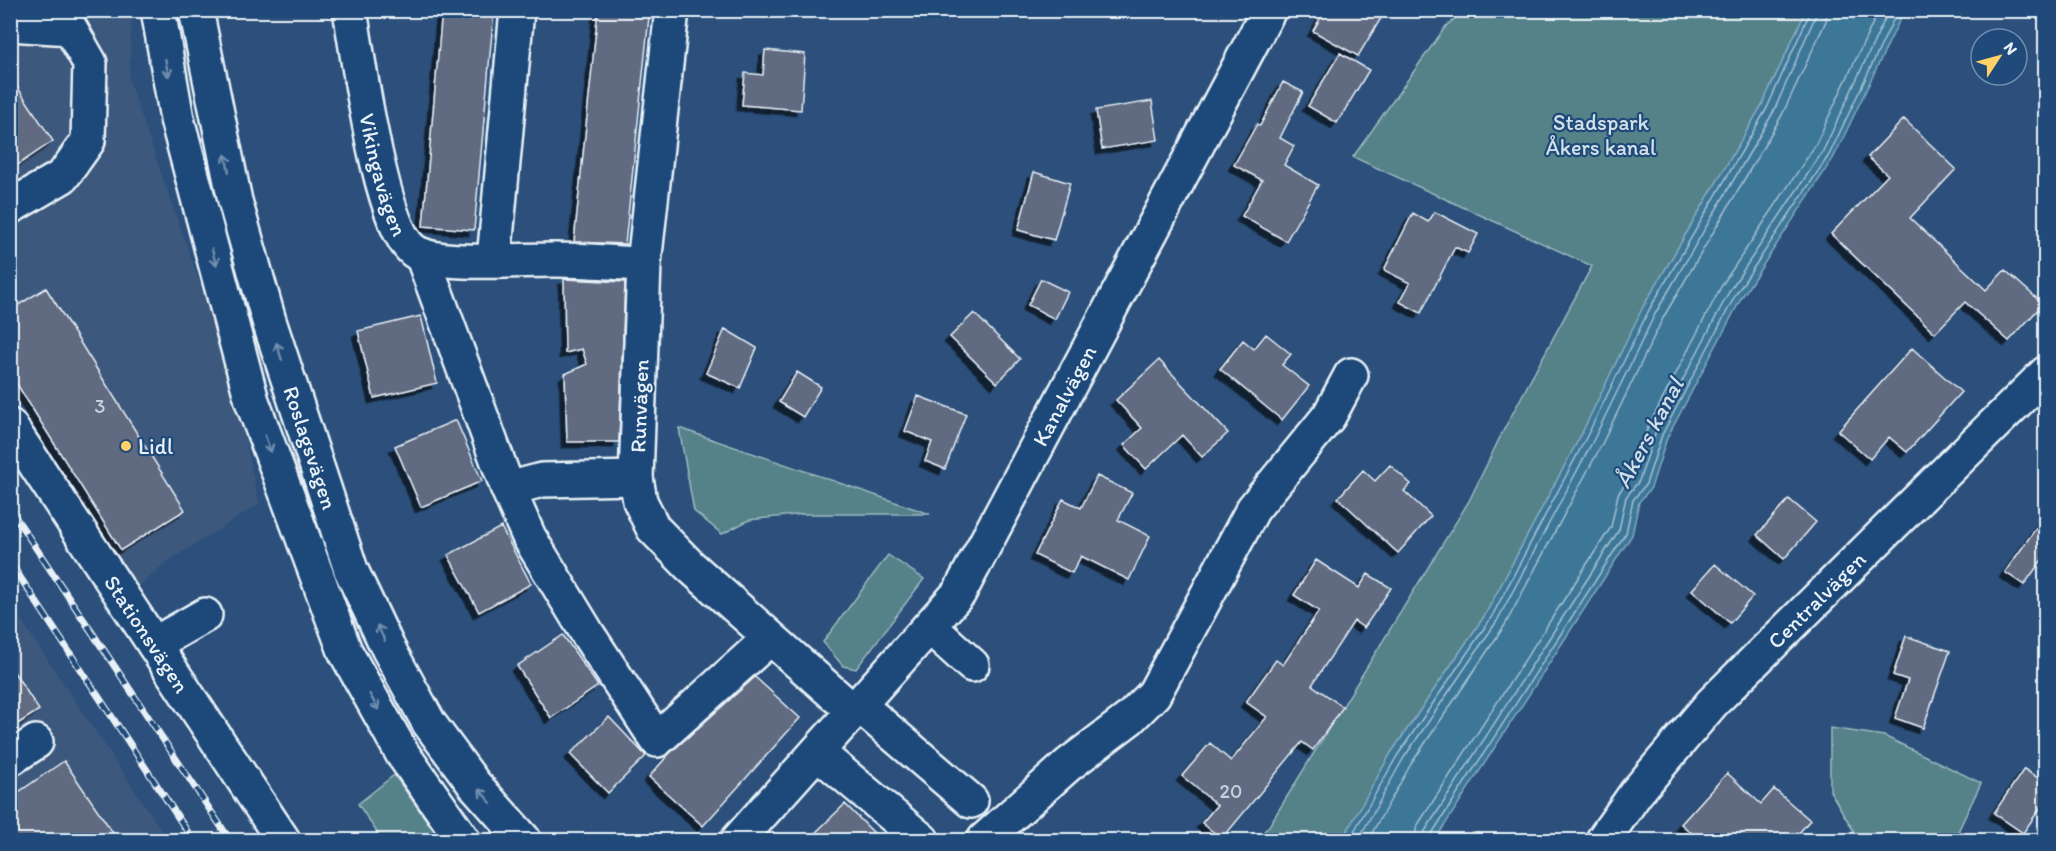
<svg xmlns="http://www.w3.org/2000/svg" width="2056" height="851" font-family="Itim,sans-serif">
<style>
.built{fill:#3c587d}
.green{fill:#558189;stroke:#9eb9c0;stroke-width:1.5}
.water{fill:#3e7798;stroke:#82a8be;stroke-width:1.5}
.lines{fill:none;stroke-linecap:round;stroke-linejoin:round}
.shore{stroke:#a4c0d2;stroke-width:1.5}
.building{fill:#616a81;stroke:#e8f1f8;stroke-width:1.5;filter:url(#shadow)}
.minor-casing{stroke:#e8f1f8;stroke-width:38}
.major-casing{stroke:#e8f1f8;stroke-width:38}
.minor{stroke:#1f4a7a;stroke-width:33}
.major{stroke:#1f4a7a;stroke-width:33}
.rail-casing{stroke:#e8f1f8;stroke-width:7}
.rail{stroke:#1f4a7a;stroke-width:4.5;stroke-dasharray:14;stroke-linecap:butt}
.oneway{stroke:#6f8dac}
.poi-dot{fill:#ffd166;stroke:#1f4a7a;stroke-width:2}
.labels{text-anchor:middle;stroke-width:4.5;stroke-linejoin:round;paint-order:stroke}
.number-label{font-size:20px;fill:#c6cfda}
.park-label{font-size:22px;fill:#d2e0e7;stroke:#1f4a7a}
.street-label{font-size:22px;fill:#e8f1f8;stroke:#1f4a7a}
.poi-label{font-size:22px;fill:#e8f1f8;stroke:#1f4a7a;text-anchor:start}
.water-label{font-size:24px;font-style:italic;fill:#cedfea;stroke:#1f4a7a}
</style>
<defs>
<filter id="shadow"><feDropShadow dx="-5.5" dy="5.5" stdDeviation="0" flood-color="#0009"/></filter>
</defs>
<rect width="100%" height="100%" fill="#2c507b"/>
<filter id="ink" filterUnits="userSpaceOnUse"><feTurbulence type="fractalNoise" baseFrequency=".0167" numOctaves="2"/><feDisplacementMap in="SourceGraphic" scale="12" xChannelSelector="R" yChannelSelector="G"/><feConvolveMatrix kernelMatrix="1 2 1 2 8 2 1 2 1" color-interpolation-filters="sRGB"/></filter>
<g filter="url(#ink)">
<path class="built" d="M11,11h121l-3,70 91,260 28,111 11,52 -95,60 -27,24 -126,-200z
M11,605l157,235h-157z"/>
<path class="green" d="M1464,11h342l-44,94 -119,202 -61,126 -97,182 -94,138 -49,87h-86l13,-14 200,-325 33,-68 90,-167 -239,-109 93,-131z
M679,428l251,86h-126l-55,6 -27,14 -28,-23z
M888,555l36,24 -68,90 -13,-3 -20,-24z
M1830,728l54,8 97,47 -27,57h-95l-29,-49z
M394,775l47,65h-59l-24,-36z"/>
<path class="water" d="M1806,11h98l-70,146 -92,140 -75,141 -16,50 -12,14 -7,33 -197,305h-93l49,-87 94,-138 97,-182 61,-126 119,-202z"/>
<g class="lines">
<path class="shore" d="M1349,840l48,-84 94,-138 96,-182 62,-126 118,-202 44,-98
M1358,840l45,-81 94,-138 97,-182 61,-125 119,-203 44,-101
M1368,840l43,-76 94,-139 97,-181 61,-126 119,-203 44,-94 1,-11
M1414,840l3,-14 194,-299 7,-33 13,-18 17,-49 74,-142 93,-139 64,-136
M1423,840l2,-9 194,-301 7,-33 13,-16 17,-50 74,-141 93,-139 66,-141
M1430,840l1,-5 195,-302 7,-33 13,-16 16,-49 74,-141 93,-139 69,-145"/>
</g>
<path class="building" d="M442,10h52l-20,220 -51,-4z
M598,10h38l-1,6 14,1 -24,227 -51,-2z
M1325,10h61l-28,46 -45,-25z
M765,50l40,4 -4,56 -59,-5 3,-32 18,2z
M1340,53l29,17 -32,53 -29,-17z
M10,76l43,65 -43,29z
M1283,82l20,10 -23,46 14,8 -10,19 34,20 -32,56 -44,-25 20,-36 -28,-15 23,-41 3,2z
M1152,101l6,39 -56,9 -6,-39z
M1904,119l52,50 -46,49 76,72 19,-20 38,34 -34,37 -44,-39 -30,31 -104,-99 57,-59 -20,-18z
M1034,172l36,11 -16,57 -36,-10z
M1435,212l43,22 -10,19 -13,-6 -34,66 -21,-11 10,-19 -26,-13 29,-57 15,9z
M564,279l61,3 -6,160h-52l-2,-68 22,-10 -5,-15 -17,4z
M1041,279l27,13 -13,27 -27,-14z
M46,288l139,222 -64,40 -111,-177v-63z
M974,313l46,46 -23,24 -47,-46z
M421,316l16,67 -63,15 -16,-67z
M725,329l32,19 -17,40 -34,-15z
M1266,334l25,20 -9,11 27,21 -27,34 -62,-51 23,-29 11,9z
M1912,348l49,44 -54,60 -18,-15 -19,22 -32,-28z
M1159,360l69,73 -26,24 -20,-22 -36,34 -22,-24 18,-17 -26,-28z
M797,372l24,15 -18,30 -24,-15z
M918,396l48,18 -21,55 -20,-8 7,-19 -27,-11z
M456,420l26,61 -61,26 -26,-61z
M1390,465l21,19 -7,7 27,25 -33,37 -60,-55 25,-28 12,11z
M1097,476l35,17 -14,27 32,16 -21,44 -48,-24 -9,17 -37,-18 28,-56 18,9z
M1789,499l27,23 -32,37 -27,-24z
M2046,514v40l-22,31 -19,-13z
M501,527l30,57 -52,28 -31,-57z
M1316,560l43,28 9,-14 23,14 -27,40 -10,-7 -42,64 31,22 -30,43 -11,-8 -80,97 -20,-16 15,-18 -35,-29 28,-33 21,18 36,-44 -21,-15 30,-42 7,5 36,-54 -25,-16z
M1715,564l38,32 -23,27 -38,-33z
M563,635l35,51 -47,32 -34,-52z
M1906,636l44,15 -27,77 -28,-10 13,-38 -15,-5z
M10,666l29,44 -29,19z
M755,677l45,41 -97,108 -54,-49 20,-23z
M609,717l37,39 -38,37 -38,-39z
M64,761l54,79h-108v-42z
M2024,769l22,14v17l-23,33 -29,-20z
M1727,773l34,31 13,-15 36,31 -17,20h-93l-19,-16z
M845,804l36,36h-73z"/>
<g class="lines">
<defs>
<g id="minor">
<path id="s1" d="M350,10c8,45 30,223 67,243 26,14 108,6 141,7 29,0 57,3 86,4"/>
<path d="M672,10l-28,254 -8,214 4,23 13,27 37,38 163,145"/>
<path d="M10,24l60,4 20,35 -2,78 -25,35 -53,31"/>
<path d="M422,255l86,234 21,48 60,99 68,104 113,-102"/>
<path d="M494,260l23,-250"/>
<path id="s2" d="M10,426l273,414"/>
<path d="M508,489l34,-9 94,-2"/>
<path d="M930,627l42,38"/>
<path d="M154,644l51,-29"/>
<path d="M859,705l112,96"/>
<path d="M817,752l105,88"/>
<path d="M10,759l26,-17"/>
<path id="s3" d="M738,840l221,-247 310,-583"/>
<path d="M984,840l84,-75 62,-47 24,-24 99,-185 76,-93 22,-41"/>
<path id="s4" d="M1603,840l33,-47 76,-90 334,-330"/>
</g>
<g id="major">
<path d="M158,10l19,109 75,282 93,250 57,102 61,87"/>
<path id="s5" d="M196,10l39,191 34,120 82,249 37,78 41,75 45,61 50,56"/>
</g>
</defs>
<use href="#minor" class="minor-casing"/>
<use href="#major" class="major-casing"/>
<use href="#minor" class="minor"/>
<use href="#major" class="major"/>
<defs>
<path id="rail" d="M10,509l220,331
M10,562l183,278"/>
</defs>
<use href="#rail" class="rail-casing"/>
<use href="#rail" class="rail"/>
</g>
<defs><path id="oneway-shaft" d="M-6 0H5M1.5-3L5.5 0L1.5 3" fill="none" stroke-width="1.6" stroke-linecap="round" stroke-linejoin="round" transform="scale(1.5)"/></defs>
<g class="oneway">
<use href="#oneway-shaft" transform="translate(167 68) rotate(79)"/>
<use href="#oneway-shaft" transform="translate(227 163) rotate(-102)"/>
<use href="#oneway-shaft" transform="translate(214 257) rotate(75)"/>
<use href="#oneway-shaft" transform="translate(279 351) rotate(-108)"/>
<use href="#oneway-shaft" transform="translate(268 444) rotate(70)"/>
<use href="#oneway-shaft" transform="translate(381 633) rotate(-116)"/>
<use href="#oneway-shaft" transform="translate(374 702) rotate(61)"/>
<use href="#oneway-shaft" transform="translate(485 796) rotate(-131)"/>
</g>
</g>
<circle class="poi-dot" cx="126" cy="446" r="6"/>
<g class="labels">
<g class="number-label">
<text x="100" y="413">3</text>
<text x="1231" y="798">20</text>
</g>
<g class="park-label">
<text x="1601" y="130">Stadspark<tspan x="1601" dy="25">Åkers kanal</tspan></text>
</g>
<g class="street-label">
<text dy="8" stroke="none"><textPath href="#s1" startOffset="168">Vikingavägen</textPath></text>
<text dy="8" stroke="none"><textPath href="#s3" startOffset="555">Kanalvägen</textPath></text>
<text transform="translate(639 406) rotate(-88)" y="8">Runvägen</text>
<text dy="8" stroke="none"><textPath href="#s5" startOffset="453">Roslagsvägen</textPath></text>
<text dy="8" stroke="none"><textPath href="#s4" startOffset="322">Centralvägen</textPath></text>
<text dy="8" stroke="none"><textPath href="#s2" startOffset="249">Stationsvägen</textPath></text>
</g>
<g class="poi-label">
<text x="138" y="454">Lidl</text>
</g>
<g class="water-label">
<text transform="translate(1649 433) rotate(-62)" y="8">Åkers kanal</text>
</g>
</g>
<rect width="2056" height="851" fill="none" stroke="#1f4a7a" stroke-width="36"/>
<rect x="18" y="18" width="2020" height="815" fill="none" stroke="#e8f1f8" stroke-width="2" filter="url(#ink)"/>
<g transform="translate(1999 57) rotate(54)"><circle r="28" fill="#1f4a7a" stroke="#6f8dac" stroke-width="1.5"/>
<path d="M0-4.5L10 22L0 15L-10 22Z" fill="#ffd166"/>
<text y="-9" font-size="16" font-weight="bold" text-anchor="middle" fill="#e8f1f8">N</text>
</g>
</svg>
